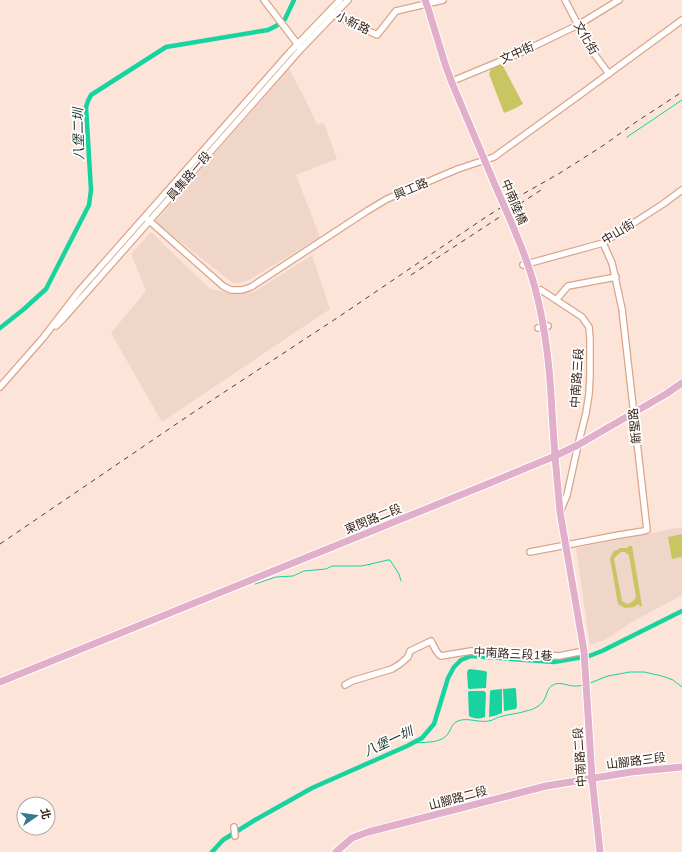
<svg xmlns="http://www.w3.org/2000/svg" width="682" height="852" font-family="'Nunito Sans','Noto Sans TC',sans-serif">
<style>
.built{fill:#f0d6c9}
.green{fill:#c9c563;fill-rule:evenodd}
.water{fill:#16d3a0}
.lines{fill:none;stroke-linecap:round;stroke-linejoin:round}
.stream{stroke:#16d3a0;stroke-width:1}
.canal{stroke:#16d3a0;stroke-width:4.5}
.minor-casing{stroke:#dca489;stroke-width:8}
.major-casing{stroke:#fff;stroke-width:9}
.minor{stroke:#fff;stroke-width:5.5}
.major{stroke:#e1afca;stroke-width:7}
.rail{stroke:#523c31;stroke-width:1;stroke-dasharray:5 5;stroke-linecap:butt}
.major-bridge-casing{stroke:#fff;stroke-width:9;stroke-linecap:butt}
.major-bridge{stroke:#e1afca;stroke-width:7}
.labels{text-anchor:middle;stroke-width:3.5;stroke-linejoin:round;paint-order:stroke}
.street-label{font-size:12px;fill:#372217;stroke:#fff}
.water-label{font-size:13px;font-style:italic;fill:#1e372d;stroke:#fff}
</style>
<rect width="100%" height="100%" fill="#fce4d9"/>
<path class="built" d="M289,69l14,26 14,29 7,-1 13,36 -41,16 24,62 -71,43 -10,3h-6l-78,-61z
M151,232l59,57 27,5 17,-2 58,-37 18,54 -168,113 -51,-89 35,-42 -15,-37z
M682,527v68l-50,27 -27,18 -15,5 -14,-97z"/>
<path class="green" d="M502,64l21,40 -9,5 -10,4 -15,-39 2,-5z
M682,534v23l-10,2 -4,-22z
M628,546h4l10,60 -2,1 -1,-3 -5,3 -9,1 -7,-4 -8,-46 4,-7 3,-1 3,-2h8zM621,552h4l4,3 7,42c-2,4 -5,6 -9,7l-5,-3 -8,-42 2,-3z"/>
<path class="water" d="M470,669l15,2 2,1 -1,16 -17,1 -1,-1 -1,-16 1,-2z
M515,688l1,1 1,17 -1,3 -12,2 -1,-22z
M502,689v24l-8,3 -5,1 1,-26 2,-1z
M470,691h14l2,2 -1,24c-4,2 -12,2 -16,-1l-1,-24z"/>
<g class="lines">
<path class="stream" d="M627,137l55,-37
M255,584l21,-7 17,-1 11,-5 22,-2 6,-3h30l26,-6h2l9,14 2,7
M590,683l18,-7 22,-4h14l18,4 11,4 9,7
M412,743c11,-1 27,1 35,-8 4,-5 5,-12 11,-14 9,-4 21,2 30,0 4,0 8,-3 11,-4 9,-3 19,-3 27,-6 6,-1 15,-5 18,-11 3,-5 3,-12 9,-15 7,-4 14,1 21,1 3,0 6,0 9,-1"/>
<path class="canal" d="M0,328l24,-19 22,-20 43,-84 2,-15 -5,-83 2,-6 3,-6 75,-48 102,-17 8,-4 9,-7 9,-19
M212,852l11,-12 32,-20 57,-32 95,-42 15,-8 12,-14 14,-46 6,-11 7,-7 10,-4 83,6 35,-6 13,-5 80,-40"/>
<defs>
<path id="minor" d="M264,0l35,46
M565,0l25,48 19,26
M331,13l46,22 19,-24 47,-11
M455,80l65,-27 58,-28 41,-25
M145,217l78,69 8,4h11l9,-3 116,-76 20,-12 71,-30 36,-12 87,-63 101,-74
M523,265l80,-22 60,-39 19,-14
M541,290l41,27 7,10 1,12v37l-1,18 -3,19 -8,32 -11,50 -7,17
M556,300l12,-14 48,-9
M56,326l7,-7 238,-270 47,-49
M538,328l10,-2
M0,387l43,-49 37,-48 210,-238 50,-52
M530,552l89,-17 25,-4 3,-1 -25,-221 -10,-46 -9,-20
M345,685l7,-4 40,-12 8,-5 8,-7 2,-6 21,-10c3,5 5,12 10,15l30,-5 25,1 63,4 25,-5
M234,827l1,9"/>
<path id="major" d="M425,0l3,8
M552,412l3,44 5,56 24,139 8,127 8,74
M0,682l490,-199 65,-27 23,-11 88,-51 16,-11
M336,852l16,-14 16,-6 178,-46 85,-14 51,-5"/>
</defs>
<use href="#minor" class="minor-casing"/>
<use href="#major" class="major-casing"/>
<use href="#minor" class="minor"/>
<use href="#major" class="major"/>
<path class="rail" d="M411,275l130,-85
M0,544l191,-130 149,-98 146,-99 30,-19 44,-25 44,-28 32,-23 46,-30"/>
<defs>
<path id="major-bridge" d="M428,8l17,56 7,19c15,36 31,73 46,109 12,27 24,54 33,82 14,45 19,91 21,138"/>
</defs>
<use href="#major-bridge" class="major-bridge-casing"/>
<use href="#major-bridge" class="major-bridge"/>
</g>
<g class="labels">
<g class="street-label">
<text transform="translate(353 23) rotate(26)" y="4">小新路</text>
<text transform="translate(586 38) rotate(60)" y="4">文化街</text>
<text transform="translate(517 53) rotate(-24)" y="4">文中街</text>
<text transform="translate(189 176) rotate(-49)" y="4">員集路一段</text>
<text transform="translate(411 189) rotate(-23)" y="4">興工路</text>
<text transform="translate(514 202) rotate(67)" y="4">中南陸橋</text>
<text transform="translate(618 232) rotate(-31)" y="4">中山街</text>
<text transform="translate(577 378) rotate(-86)" y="4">中南路三段</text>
<text transform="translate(635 426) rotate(-96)" y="4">新聖路</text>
<text transform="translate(373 519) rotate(-22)" y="4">東閔路二段</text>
<text transform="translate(513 654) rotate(3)" y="4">中南路三段1巷</text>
<text transform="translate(580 757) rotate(-94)" y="4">中南路二段</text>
<text transform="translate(636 761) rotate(-7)" y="4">山腳路三段</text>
<text transform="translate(458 798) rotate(-15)" y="4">山腳路二段</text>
</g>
<g class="water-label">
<text transform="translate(78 134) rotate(-91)" y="5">八堡二圳</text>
<text transform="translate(388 741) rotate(-25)" y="5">八堡一圳</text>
</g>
</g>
<g transform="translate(36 816) rotate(77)"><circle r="19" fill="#ffffff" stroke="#afa7a2"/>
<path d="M0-3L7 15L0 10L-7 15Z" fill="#3a768e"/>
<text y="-6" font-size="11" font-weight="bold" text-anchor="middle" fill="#372217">北</text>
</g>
</svg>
